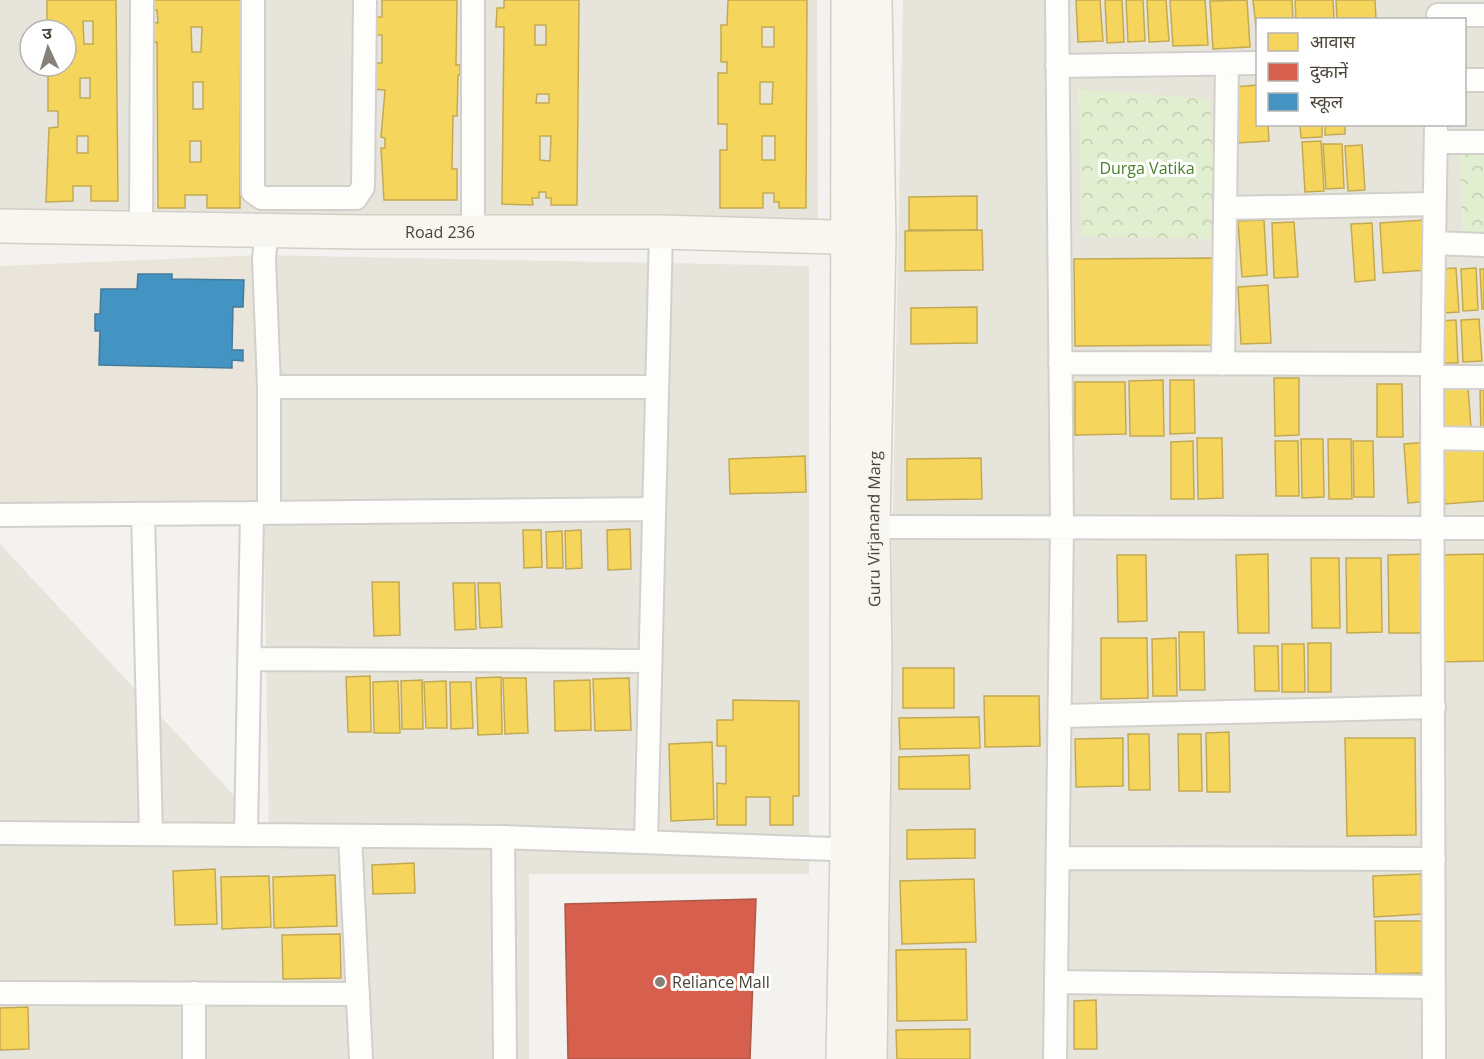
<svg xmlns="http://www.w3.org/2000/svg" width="1484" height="1059" font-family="'Open Sans','Noto Sans Devanagari',sans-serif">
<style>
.residential{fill:#e7e4dc;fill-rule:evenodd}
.education{fill:#eae5da}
.park{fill:url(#park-crowns)}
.homes{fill:#f6d55c;stroke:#c3aa52;stroke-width:1.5;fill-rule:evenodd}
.shops{fill:#d6604d;stroke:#ac5847;stroke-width:1.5}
.schools{fill:#4393c3;stroke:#457b9a;stroke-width:1.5}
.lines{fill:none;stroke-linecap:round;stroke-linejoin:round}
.street-casing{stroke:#d2d0cb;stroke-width:26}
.secondary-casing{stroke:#d3cfc5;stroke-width:36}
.street{stroke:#fdfdfc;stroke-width:22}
.secondary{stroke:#f7f6f1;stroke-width:33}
.poi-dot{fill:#868178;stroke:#fff;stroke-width:2}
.labels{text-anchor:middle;stroke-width:6;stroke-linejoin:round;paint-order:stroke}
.park-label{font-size:16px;fill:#4a7f2a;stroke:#fff}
.street-label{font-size:16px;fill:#4b4439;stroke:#fff}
.poi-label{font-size:16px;fill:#4b4439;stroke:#fff;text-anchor:start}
</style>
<defs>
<pattern id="park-crowns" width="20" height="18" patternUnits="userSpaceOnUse" patternTransform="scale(1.5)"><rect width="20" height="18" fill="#e1eecf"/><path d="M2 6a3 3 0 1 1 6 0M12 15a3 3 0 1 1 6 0" fill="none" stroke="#c3cdb2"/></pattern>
</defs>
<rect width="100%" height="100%" fill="#f4f2ee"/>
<path class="residential" d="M0,0h817l1,222 -818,-8zM30,30h36v36h-36z
M903,0h581v1059h-602zM1258,20h206v104h-206z
M259,255l550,11v608h-280v185h-529v-515l269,289z"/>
<path class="education" d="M259,255l6,254 -265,4v-247z"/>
<path class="park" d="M1078,89l132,10 7,140 -135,-2z
M1459,149h25v88h-21z"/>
<path class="homes" d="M47,0h69l2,201h-27v-15h-18v15l-27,1 3,-74 9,-1v-16h-10v-45h18v-36h-19zM83,21h10v23h-9zM80,78h10v20h-10zM77,136h11v17h-11z
M149,0h92l-1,208h-33v-13h-22v13h-27l-1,-166 -8,1v-21l9,1 -1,-13h-8zM191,27h11l-1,25h-9zM193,82h10v27h-10zM190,141h11v21h-11z
M382,0h75l-1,65h4v10h-2l-1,41h-4l-1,53h5v31h-73l-3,-52h4v-10l-4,-1 4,-47 -15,-1v-26h12v-28h-14v-18h14z
M504,0h75l-2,205h-26v-7h-5v-6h-7v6h-7l1,7 -31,-1 2,-177h-8l1,-19h7zM535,25h11v20h-11zM537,94h12v9h-13zM540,136h11l-1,25 -10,-1z
M728,0h79l-1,208h-27v-6h-5v-9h-11v15h-43v-58h7v-26h-9v-51h9v-11h-6v-37h6zM762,27h12v20h-12zM760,82h13l-1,22h-12zM762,136h13v24h-13z
M1076,0h24l3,41 -25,1z
M1105,0h17l2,42 -17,1z
M1126,0h17l2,41 -17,1z
M1147,0h19l3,41 -20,1z
M1170,0h35l3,45 -35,1z
M1247,0l3,47 -37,2 -3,-48z
M1253,0h39l1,20h-35v26z
M1295,0h38l1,20h-38z
M1336,0h39l1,20h-39z
M1258,85v39h10l1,17 -32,2 -3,-56z
M1300,124h22v13l-21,1z
M1325,124h20v10l-20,1z
M1321,141l3,50 -19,1 -3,-50z
M1323,144h19l2,44 -18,1z
M1362,145l3,45 -17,1 -3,-45z
M977,196v34h-68v-33z
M1264,220l3,55 -25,2 -4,-56z
M1426,220l3,50 -46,3 -3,-50z
M1294,222l4,55 -24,1 -2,-55z
M1372,223l3,57 -20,2 -4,-58z
M982,230l1,40 -78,1v-40z
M1214,258v87l-139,1 -1,-87z
M1456,268l3,44 -16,1 -3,-44z
M1476,268l2,42 -15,1 -2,-42z
M1480,269h4v40h-2z
M1268,285l3,58 -30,1 -3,-57z
M977,307v36l-66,1v-36z
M1479,319l3,42 -19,1 -2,-42z
M1456,320l2,43h-17l-2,-42z
M1274,378h25v57l-24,1z
M1163,380l1,56h-34l-1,-55z
M1170,380h24l1,53 -25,1z
M1075,382h50l1,52 -51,1z
M1377,384h25l1,53h-26z
M1468,387l3,41 -28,2 -3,-41z
M1480,390h4v45h-3z
M1197,438h25l1,60 -25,1z
M1301,439h22l1,58 -22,1z
M1328,439h23l1,60h-23z
M1193,441l1,58h-23v-57z
M1275,441h23l1,55h-23z
M1353,441h20l1,56h-20z
M1428,442l4,59 -24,2 -4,-59z
M1484,444v57l-39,3 -3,-58z
M805,456l1,36 -76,2 -1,-35z
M981,458l1,41 -75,1v-41z
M630,529l1,40 -23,1 -1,-40z
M523,530h18l1,37 -18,1z
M581,530l1,38 -16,1 -1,-38z
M562,531l1,37h-16l-1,-36z
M1268,554l1,79h-31l-2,-78z
M1427,554l1,79h-39l-1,-78z
M1484,554v107l-45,1 -2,-107z
M1117,555h29l1,66 -29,1z
M1311,558h28l1,70h-28z
M1346,558h35l1,74 -35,1z
M372,582h27l1,53 -26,1z
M453,583h22l1,46 -21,1z
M478,583h22l2,44 -22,1z
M1179,632h25l1,58h-25z
M1101,638h46l1,60 -47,1z
M1176,638l1,58h-24l-1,-57z
M1308,643h23v49h-23z
M1282,644h22l1,48h-23z
M1254,646h24l1,45h-24z
M903,668h51v40h-51z
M370,676l1,56h-23l-2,-55z
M501,677l1,57 -24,1 -2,-57z
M503,678h23l2,55 -23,1z
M629,678l2,52 -36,1 -2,-52z
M422,680l1,49h-21l-1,-48z
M590,680l1,50 -36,1 -1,-50z
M398,681l2,52h-26l-1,-51z
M446,681l1,47h-21l-2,-46z
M450,682h21l2,46 -22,1z
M984,696h55l1,50 -55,1z
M733,700l66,1v95h-6v29h-23v-28h-24v28h-29v-42l9,1v-38h-9v-26h16z
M979,717l1,31 -80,1 -1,-31z
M1229,732l1,60h-23l-1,-59z
M1128,734h21l1,56h-21z
M1178,734h23l1,57h-23z
M1123,738v48l-47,1 -1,-48z
M1345,738h70l1,97 -69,1z
M712,742l2,77 -43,2 -2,-77z
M969,755l1,34h-71v-32z
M975,829v29l-68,1v-29z
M414,863l1,30 -42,1 -1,-29z
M215,869l2,55 -42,1 -2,-54z
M1421,874l2,40 -49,3 -1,-41z
M335,875l2,51 -63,2 -1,-51z
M269,876l2,51 -49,2 -1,-52z
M974,879l2,63 -74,2 -2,-63z
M1375,921h48l1,52 -48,1z
M340,934l1,44 -58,1 -1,-44z
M966,949l1,71 -70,1 -1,-71z
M1096,1000l1,49h-23v-48z
M28,1007l1,42 -29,1v-42z
M970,1029v30h-73l-1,-29z"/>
<path class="shops" d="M756,899l-6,160h-182l-3,-155z"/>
<path class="schools" d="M138,274h34v5l72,1 -1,27h-10l-1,43h11v11l-11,-1v8l-133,-3 1,-34h-5v-17h5l1,-25h36z"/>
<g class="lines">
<defs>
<path id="street" d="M253,0v192l9,6h94l7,-11 2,-187
M473,0v231
M1438,15h46
M1057,66l201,-3
M1464,80h20
M1436,142h48
M1225,208l209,-4
M141,228l1,-228
M267,229l-3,30 5,128v126
M1434,243l50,2
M1060,363l372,1
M1223,364l4,-300
M1432,377h52
M269,387h388
M1432,438l52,1
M143,514l8,320
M0,515l252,-2
M859,527l625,1
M250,659l400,2
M1060,716l374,-9
M0,833l503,4 357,13
M246,835l6,-322 402,-4
M350,836l11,223
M503,837l2,222
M646,842l15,-610
M1058,858l376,1
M1056,982l378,5
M0,993l358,1
M194,993v66
M1055,1059l7,-533 -5,-526
M1434,1059l-2,-682 4,-253"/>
<g id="secondary">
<path id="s1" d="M0,226l360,6h301l207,6"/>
<path d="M843,1059l4,-209 1,-850"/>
<path id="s2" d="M870,1059l5,-393 -2,-139 6,-289 -4,-238"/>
</g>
</defs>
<use href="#street" class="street-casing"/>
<use href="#secondary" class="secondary-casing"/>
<use href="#street" class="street"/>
<use href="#secondary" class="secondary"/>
</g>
<circle class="poi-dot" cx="660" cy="982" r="6"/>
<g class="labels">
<g class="park-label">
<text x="1147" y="174">Durga Vatika</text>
</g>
<g class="street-label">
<text dy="6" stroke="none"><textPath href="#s1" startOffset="440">Road 236</textPath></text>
<text dy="6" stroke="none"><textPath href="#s2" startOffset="530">Guru Virjanand Marg</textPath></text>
</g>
<g class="poi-label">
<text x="672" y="988">Reliance Mall</text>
</g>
</g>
<rect x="1256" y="18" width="210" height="108" fill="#ffffff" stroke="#b7b4b0" stroke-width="1.5"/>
<rect x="1268" y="33" width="30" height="18" fill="#f6d55c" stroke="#b7b4b0" stroke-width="1.5"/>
<text x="1310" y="48" font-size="18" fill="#4b4439">आवास</text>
<rect x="1268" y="63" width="30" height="18" fill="#d6604d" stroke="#b7b4b0" stroke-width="1.5"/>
<text x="1310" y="78" font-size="18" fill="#4b4439">दुकानें</text>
<rect x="1268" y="93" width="30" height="18" fill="#4393c3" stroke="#b7b4b0" stroke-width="1.5"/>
<text x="1310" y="108" font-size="18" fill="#4b4439">स्कूल</text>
<g transform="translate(48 48) rotate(356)"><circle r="28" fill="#ffffff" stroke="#b7b4b0" stroke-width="1.5"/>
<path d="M0-4.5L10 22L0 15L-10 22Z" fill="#868178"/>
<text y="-9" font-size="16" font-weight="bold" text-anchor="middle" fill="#4b4439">उ</text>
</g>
</svg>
